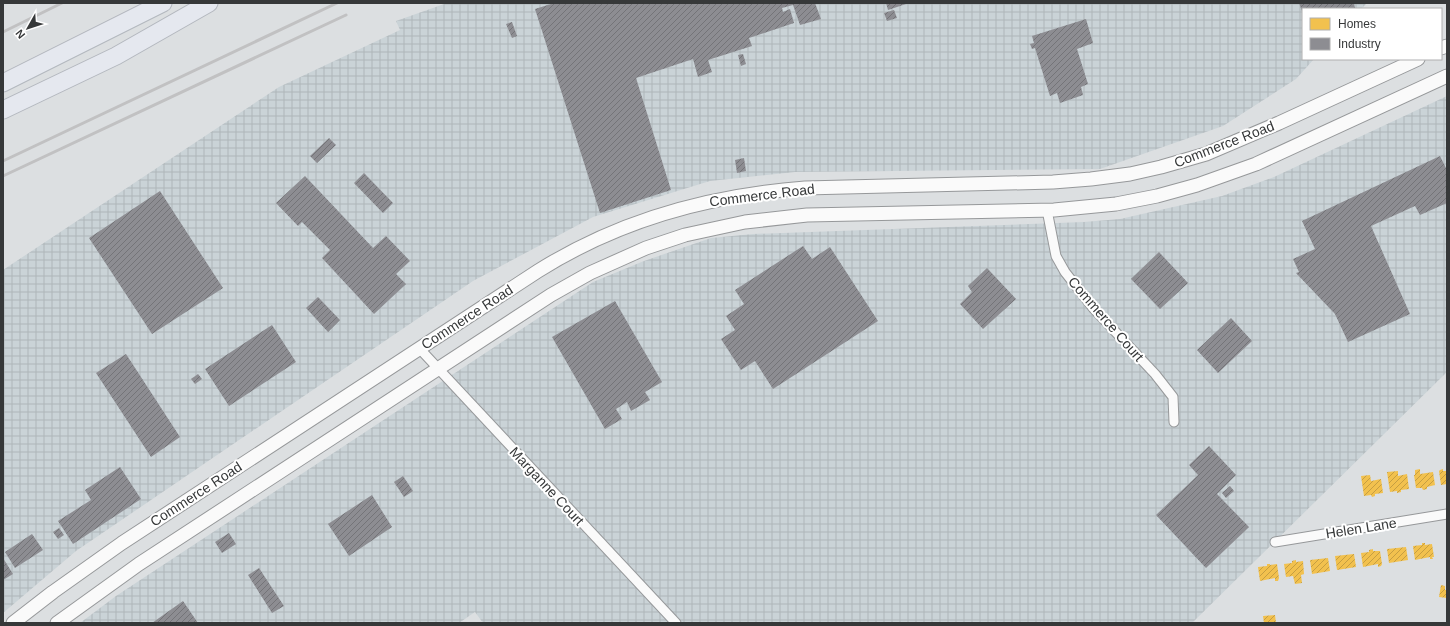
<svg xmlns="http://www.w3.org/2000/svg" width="1450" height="626" font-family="Arial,sans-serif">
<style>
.industrial{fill:url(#industrial-grid)}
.homes{fill:url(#homes-hatch)}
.industry{fill:url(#industry-hatch)}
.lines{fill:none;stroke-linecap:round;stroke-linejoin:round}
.minor-casing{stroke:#96989a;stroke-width:11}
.secondary-casing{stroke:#96989a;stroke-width:15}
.motorway-casing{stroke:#b3b7be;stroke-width:19}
.minor{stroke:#fafafa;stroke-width:9}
.secondary{stroke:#fafafa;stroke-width:13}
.motorway{stroke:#e5e8ef;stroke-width:17}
.rail{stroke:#c1c1c2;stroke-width:3}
.labels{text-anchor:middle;stroke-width:4;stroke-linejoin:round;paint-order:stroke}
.street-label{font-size:14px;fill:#363839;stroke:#fff}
</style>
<defs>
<pattern id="industrial-grid" width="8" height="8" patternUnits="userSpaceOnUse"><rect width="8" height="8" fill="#cad3d7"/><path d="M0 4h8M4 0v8" fill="none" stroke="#aeb6b9"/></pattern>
<pattern id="homes-hatch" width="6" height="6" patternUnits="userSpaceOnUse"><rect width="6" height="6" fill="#f2c14e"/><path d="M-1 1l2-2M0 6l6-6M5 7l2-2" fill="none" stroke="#c59e42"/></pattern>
<pattern id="industry-hatch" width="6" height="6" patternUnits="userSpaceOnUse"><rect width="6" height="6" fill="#8d8d92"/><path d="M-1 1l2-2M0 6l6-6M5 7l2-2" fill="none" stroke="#747478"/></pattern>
</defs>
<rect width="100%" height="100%" fill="#dcdfe1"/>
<path class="industrial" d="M447,3h920l-6,6h-58v50h11l-18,20 -73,47 -123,43 -305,3 -85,9 -117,36 -120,64 -397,270 -73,62v-343l276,-183 121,-57 -4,-9z
M1447,96v276l-255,251h-709l-8,-11 -16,11h-379l36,-27 477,-314 51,-21 67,-23 42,-4 331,-12 36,-3 102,-23 52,-19z"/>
<path class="homes" d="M1420,469v5l13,-2 2,13 -8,2v2l-4,1 -1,-2h-6l-2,-13h1v-5z
M1443,469v2h4v13l-6,1 -2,-14 1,-1z
M1398,471v5l9,-2 2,15 -8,1v2l-4,1v-2l-7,1 -3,-20z
M1370,475l1,6 10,-2 2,14 -8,1v2l-3,1 -1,-2 -7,1 -3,-20z
M1422,543h3v2l7,-1 2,13h-2l1,2h-3v-2l-15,3 -2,-14 9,-1z
M1406,547l2,13 -19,3 -2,-14z
M1373,549v2h7l2,13 -1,2 -3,1v-3l-15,3 -2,-14 8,-1v-2z
M1354,554l2,13 -19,3 -2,-14z
M1328,558l2,13 -18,3 -2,-14z
M1296,560v2l7,-1 1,13 -3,1 1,8 -7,1 -2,-8 -7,1 -2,-13 8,-1v-2z
M1267,564h3v1l7,-1 2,14 -1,3h-3v-3l-15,3 -2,-14 9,-1z
M1441,585l4,1v4h2v8l-8,-1z
M1275,615l1,8h-12l-1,-7z"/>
<path class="industry" d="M554,3h261l6,16 -21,6 -7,-20 -11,3 1,4 7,-3 4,14 -45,15 3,8 -44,14 4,12 -14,5 -5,-18 -57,19 35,112 -71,23 -65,-204z
M886,3h23l-21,7z
M1299,3h55l1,5 -4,1h-48v5z
M894,10l3,8 -10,3 -3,-8z
M1086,19l7,24 -16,6 11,35 -7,3 2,8 -23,8 -3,-10 -7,3 -15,-48 -3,1 -2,-5 4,-1 -2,-7z
M512,22l5,14 -5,2 -6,-14z
M743,54l3,10 -5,2 -3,-11z
M329,138l7,7 -19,18 -7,-7z
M1440,156l7,14v33l-27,12 -5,-9 -44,20 39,88 -62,28 -13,-28 -39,-41 3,-1 -6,-13 22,-10 -13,-28z
M744,158l2,13 -9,2 -2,-13z
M364,173l29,30 -10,10 -29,-30z
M305,176l68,72 13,-12 24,25 -14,13 10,10 -32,30 -52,-56 8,-8 -28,-28 -4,4 -22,-23z
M160,191l63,97 -71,46 -63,-96z
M803,246l9,13 18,-12 48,74 -105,68 -18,-28 -14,9 -20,-31 14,-9 -9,-14 18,-12 -9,-14z
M1159,252l29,31 -28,26 -29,-30z
M987,268l29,31 -33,30 -23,-25 12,-12 -4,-6z
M318,297l22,23 -12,12 -22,-24z
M615,301l47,81 -17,10 5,8 -19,11 -4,-9 -11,7 6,10 -17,10 -53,-92z
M1231,318l21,23 -34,32 -21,-23z
M272,325l24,37 -67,44 -24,-37z
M126,354l54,83 -29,20 -55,-84z
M198,374l4,5 -7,5 -4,-5z
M1209,446l27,29 -19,19 32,33 -43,41 -50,-53 42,-40 -9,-10z
M120,467l21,32 -68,45 -15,-23 33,-21 -6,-10z
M403,476l10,15 -9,6 -10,-15z
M1230,486l4,5 -8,7 -4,-5z
M372,495l20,32 -43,29 -21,-32z
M59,528l5,7 -6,4 -5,-7z
M229,533l7,11 -14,9 -7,-11z
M32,534l11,16 -28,18 -10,-16z
M3,558l10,16 -10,6z
M259,568l25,38 -12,7 -24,-38z
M183,601l15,22h-46z"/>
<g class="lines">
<defs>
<path id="minor" d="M1047,210l9,46 9,16 29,37 61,65 18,23 1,25
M419,348l257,275
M1275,542l172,-28"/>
<path id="secondary" d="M1441,48l6,-2
M13,623l40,-31 69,-49 416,-272c81,-51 172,-76 267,-83l248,-6 38,-3 39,-5 31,-7 45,-13 73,-31 139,-64
M57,623l82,-59 412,-269 39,-22 56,-25 39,-13 60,-13 62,-7 247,-5 62,-6 41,-8 40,-11 59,-21 191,-88"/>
<path id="motorway" d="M3,83l160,-80
M3,110l113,-54 93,-53"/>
</defs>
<use href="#minor" class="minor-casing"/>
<use href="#secondary" class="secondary-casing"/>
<use href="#motorway" class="motorway-casing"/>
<use href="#minor" class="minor"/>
<use href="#secondary" class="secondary"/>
<use href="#motorway" class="motorway"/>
<path class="rail" d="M3,32l59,-29
M3,161l334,-158
M3,176l343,-161"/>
</g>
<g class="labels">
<g class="street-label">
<text transform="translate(1224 144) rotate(-21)" y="5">Commerce Road</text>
<text transform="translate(762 195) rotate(-7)" y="5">Commerce Road</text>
<text transform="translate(467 317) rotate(-33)" y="5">Commerce Road</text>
<text transform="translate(1106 319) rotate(49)" y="5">Commerce Court</text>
<text transform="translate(547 486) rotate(47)" y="5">Marganne Court</text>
<text transform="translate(196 494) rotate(-33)" y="5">Commerce Road</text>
<text transform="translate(1361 528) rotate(-9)" y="5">Helen Lane</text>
</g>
</g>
<rect width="1450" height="626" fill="none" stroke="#363839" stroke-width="8"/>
<rect x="1302" y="8" width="140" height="52" fill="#ffffff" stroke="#afafb0"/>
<rect x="1310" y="18" width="20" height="12" fill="#f2c14e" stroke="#afafb0"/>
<text x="1338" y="28" font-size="12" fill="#363839">Homes</text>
<rect x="1310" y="38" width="20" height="12" fill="#8d8d92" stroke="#afafb0"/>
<text x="1338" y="48" font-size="12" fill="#363839">Industry</text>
<g transform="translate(28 28) rotate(231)" stroke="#ffffff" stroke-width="3" paint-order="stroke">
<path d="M0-3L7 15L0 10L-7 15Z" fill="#363839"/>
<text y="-6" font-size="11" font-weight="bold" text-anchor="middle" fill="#363839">N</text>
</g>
</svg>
